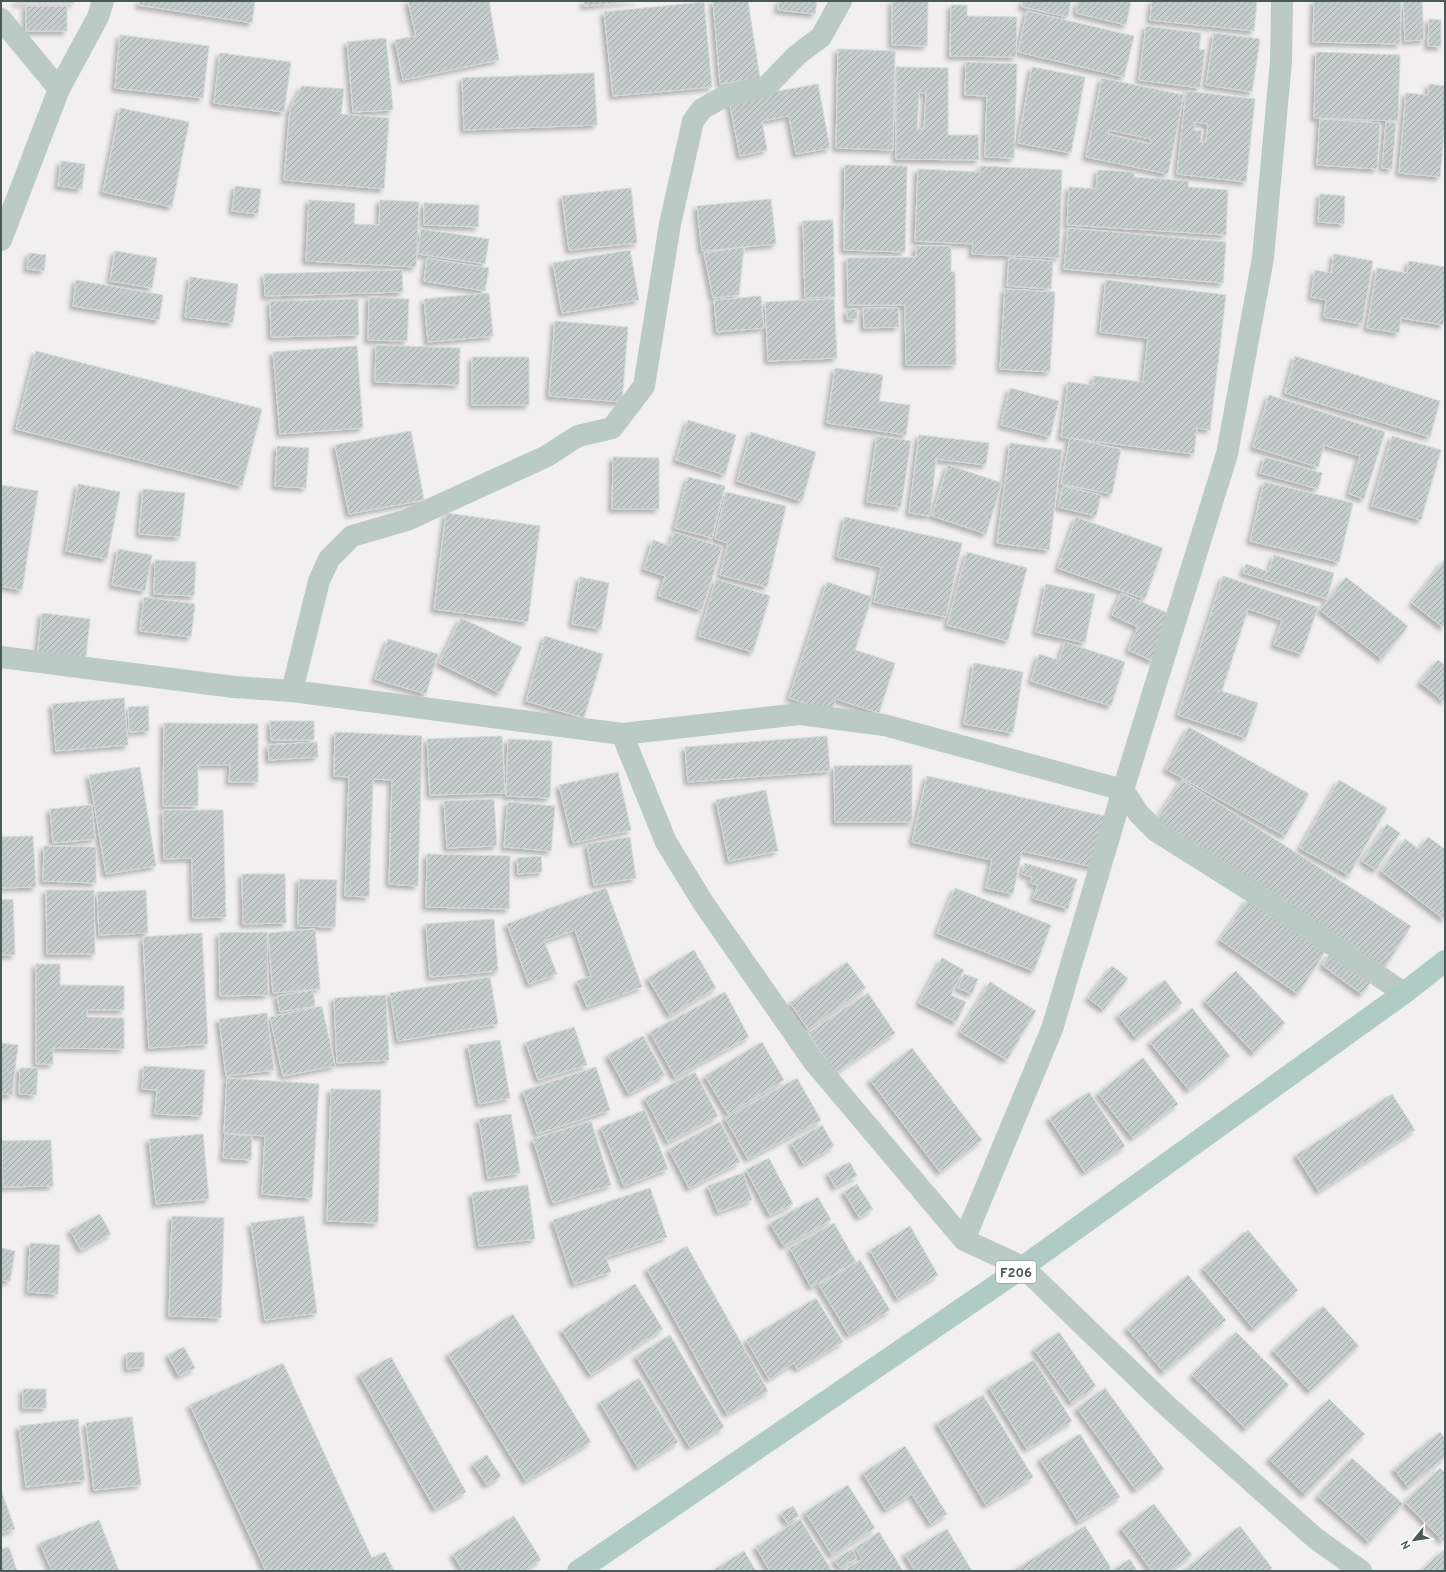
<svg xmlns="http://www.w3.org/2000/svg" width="1446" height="1572" font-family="Overpass,sans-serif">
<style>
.building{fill:url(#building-hatch);stroke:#d3dad9;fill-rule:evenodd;filter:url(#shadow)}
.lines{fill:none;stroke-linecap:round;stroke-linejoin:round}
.minor{stroke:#bbcac5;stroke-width:22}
.primary{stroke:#b0cbc3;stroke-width:22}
.labels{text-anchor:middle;stroke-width:3;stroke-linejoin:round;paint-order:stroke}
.shield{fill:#fff;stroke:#7f8c88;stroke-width:1}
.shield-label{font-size:13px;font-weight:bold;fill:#485a55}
</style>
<defs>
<pattern id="building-hatch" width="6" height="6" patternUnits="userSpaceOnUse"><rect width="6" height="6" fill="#c6cecd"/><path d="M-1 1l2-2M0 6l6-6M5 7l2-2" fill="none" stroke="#a3aaa9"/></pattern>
<filter id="shadow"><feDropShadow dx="-3.5" dy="3.5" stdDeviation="2" flood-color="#0004"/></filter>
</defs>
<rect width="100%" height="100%" fill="#f1eff0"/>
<path class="building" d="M16,1h58v2h-58z
M139,1h116l-3,22 -113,-18z
M408,1h81l10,59 -96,20 -8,-40 21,-4z
M584,1h53l-53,5z
M713,1h35l12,77 -40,6z
M779,1h38l-2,13 -37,-4z
M892,1h36l-1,45 -35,-1z
M1023,1h48l-3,16 -46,-10z
M1078,1h53l-5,24 -50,-12z
M1152,1h105l-3,30 -104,-11z
M1314,1h87l-1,43 -87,-2z
M1403,1h19l2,39 -19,1z
M704,2l8,85 -99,9 -9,-84z
M951,5h16v11l50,1 -1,40 -66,-1z
M26,6h41v25h-41z
M1027,11l107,25 -10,41 -106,-25z
M1429,19l12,1v27l-13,-1z
M1146,26l55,7 -2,16 6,1 -5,38 -61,-8z
M1214,33l46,6 -8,53 -46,-7z
M120,35l89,11 -6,52 -88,-10z
M386,38l7,72 -40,2 -6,-70z
M838,49l57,2 -2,99 -57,-2z
M1316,52l84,3 -2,66 -84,-3z
M220,53l71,9 -7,50 -70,-9z
M966,62l51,2 -3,94 -29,-1 2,-61 -22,-1z
M896,67l52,1v67h30l1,25 -83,-1zM919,93h7l-2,36h-7z
M1032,67l53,10 -14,76 -53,-10z
M594,73l3,52 -133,5 -2,-52z
M1102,78l82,17 -16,79 -82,-17zM1109,130l42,9 -1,5 -42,-10z
M818,84l12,64 -34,6 -7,-38 -27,5 5,29 -27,6 -11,-56z
M1429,84l16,2v37l-5,54 -41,-4 7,-80 22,2z
M302,86l42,3 -3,25 48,4 -5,71 -100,-9 6,-71z
M1186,91l69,8 -9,83 -69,-8zM1195,122l13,2 -2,18h-6l2,-11 -8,-1z
M120,108l69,14 -17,85 -69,-15z
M1320,119l60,4 -3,46 -60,-4z
M1386,122l10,1 -4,46 -10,-1z
M61,161l24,3 -3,25 -24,-3z
M845,165l62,1 -2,86 -61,-2z
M980,166l82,4 -3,88 -87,-4 1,-10 -58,-3 3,-72 62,3z
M1098,170l36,2v5l55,4 -1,6 40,3 -2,45 -159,-10 2,-38 27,2z
M235,186l26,3 -3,25 -26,-3z
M631,188l6,55 -68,7 -7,-54z
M1320,194l25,2 -1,28 -26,-2z
M771,199l5,45 -74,7 -5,-45z
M309,200l46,3 -1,21 25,1 1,-25 39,2 -3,65 -110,-6z
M424,203l55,2 -1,22 -54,-2z
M833,220l2,77 -30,1 -2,-77z
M1068,228l158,14 -3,41 -159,-14z
M421,229l68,10 -4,25 -67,-10z
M916,246h35v26h4l1,93h-50l-1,-60h-57l-1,-47 69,-1z
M744,247l-5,48 -26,3 -9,-45z
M630,250l9,50 -77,13 -9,-50z
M115,251l42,7 -5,30 -42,-7z
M29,253l17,2 -2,16 -17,-2z
M1334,254l39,7 -11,63 -38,-7 2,-17 -15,-3 4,-27 16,3z
M427,258l62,10 -4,23 -61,-10z
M1009,258l44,3 -2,28 -44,-3z
M1409,261l36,6v47l-2,11 -42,-7 -2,15 -32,-5 10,-60 30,5z
M402,270l1,22 -138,4 -1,-22z
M190,277l48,7 -5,39 -48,-6z
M76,280l87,15 -4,25 -86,-14z
M1106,280l120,15 -16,135 -13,-2 -3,26 -133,-17 7,-55 25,3 1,-9 49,6 5,-44 -48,-6z
M1005,289l50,3 -5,80 -50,-3z
M489,293l4,43 -65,6 -4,-43z
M761,296l3,32 -47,4 -3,-32z
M369,297l40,2 -2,42 -39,-1z
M358,299l1,36 -88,2 -1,-36z
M834,299l3,59 -69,3 -3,-59z
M863,308h35l1,19 -35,1z
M857,309v10h-10v-9z
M555,321l73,6 -6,75 -73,-6z
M376,345l84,3 -1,37 -84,-3z
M357,346l6,82 -83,6 -7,-82z
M36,351l226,58 -20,77 -226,-57z
M1295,356l145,45 -10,36 -145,-44z
M472,357h57v48h-57z
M835,368l48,7 -4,26 31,4 -4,30 -79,-12z
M1010,388l49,13 -9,36 -49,-12z
M1269,395l116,37 -21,67 -15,-5 11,-38 -36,-11 -6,22 -65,-20z
M688,420l48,15 -11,40 -49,-15z
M411,431l13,69 -75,14 -14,-69z
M751,432l65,20 -14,49 -65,-20z
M919,435l70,8 -3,22 -50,-6 -6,57 -21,-3z
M877,436l34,5 -10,66 -34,-5z
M1392,436l49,14 -20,70 -49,-14z
M1070,438l51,11 -9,45 -51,-10z
M1010,443l52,7 -13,100 -52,-7z
M277,446l32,2 -3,40 -31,-2z
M613,457l46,1v51h-47z
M1265,457l57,16 -4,16 -58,-16z
M948,465l54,18 -16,51 -54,-18z
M688,477l37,9 -13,52 -37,-10z
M1264,482l89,21 -14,59 -89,-21z
M78,484l42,8 -13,67 -41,-8z
M1,485l37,6 -16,99 -21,-4z
M1063,486l38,9 -5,21 -38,-9z
M143,489l42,4 -5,44 -41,-3z
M726,492l60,14 -19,81 -47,-12 8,-32 -13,-4z
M446,513l94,13 -12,96 -94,-13z
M845,517l117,26 -16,74 -72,-15 7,-35 -44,-10z
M1076,517l87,31 -18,51 -87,-31z
M674,532l48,15 -20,63 -43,-14 6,-20 -21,-7 9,-29 17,6z
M118,549l34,6 -7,36 -33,-6z
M967,552l60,16 -19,73 -61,-16z
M1274,555l60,18 -7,26 -84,-26 3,-9 23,8z
M1445,559v66l-2,2 -31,-24z
M155,560l41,2 -2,34 -40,-2z
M1223,576l95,31 -16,47 -28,-9 8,-25 -34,-11 -26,82 36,12 -12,35 -68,-23z
M580,577l29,6 -8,46 -29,-5z
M1346,577l62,49 -26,33 -62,-49z
M716,579l54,17 -17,56 -54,-16z
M827,582l45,15 -17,53 40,13 -16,50 -43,-14 -5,13 -42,-14z
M1046,584l49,10 -10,49 -49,-11z
M1121,593l51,22 -19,46 -25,-11 10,-23 -26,-12z
M144,597l51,7 -4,33 -51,-6z
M42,613l48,6 -5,45 -48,-5z
M461,618l61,29 -22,46 -61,-30z
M545,636l58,18 -19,64 -58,-17z
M388,639l50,15 -12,40 -51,-15z
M1065,642l60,20 -14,44 -80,-25 8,-27 20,6z
M1438,660l7,5v37l-25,-20z
M974,663l49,9 -10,61 -49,-9z
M124,698l4,47 -72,6 -4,-47z
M148,706l1,25 -20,1 -1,-25z
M270,721h44v19h-43z
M164,723l94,1v58h-29l1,-17h-32v41h-35z
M1189,727l120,67 -24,42 -119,-67z
M335,732l87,4 -4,150 -29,-2 3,-104 -19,-1 -4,118 -24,-1 4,-119 -15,-1z
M502,736l3,57 -75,2 -3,-56z
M827,736l3,35 -142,11 -3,-35z
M508,739l44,2 -2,57 -44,-2z
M317,742l1,15 -49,3 -1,-15z
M912,765v57h-77l-1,-56z
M140,767l16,99 -50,8 -17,-99z
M618,772l13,58 -58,13 -14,-58z
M927,776l182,41 -11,51 -76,-17 -9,43 -27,-6 6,-28 -80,-18z
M1182,780l229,146 -29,46 -229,-147z
M1339,780l48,28 -38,67 -49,-27z
M766,790l12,61 -49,10 -13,-61z
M494,799l3,47 -50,2 -3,-47z
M508,802l47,4 -4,45 -47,-4z
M92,805l3,34 -42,4 -3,-34z
M163,810h60l3,107 -33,1 -1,-60 -28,1z
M1387,824l13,9 -24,37 -14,-9z
M33,836l3,51 -35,1v-51z
M630,837l6,41 -42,7 -7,-41z
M1428,837l17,12v71l-64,-49 24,-32 14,10z
M44,846l52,1v36l-53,-2z
M427,854l83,2 -1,53 -83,-2z
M541,856l1,16 -24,2 -1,-16z
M1025,863l52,16 -9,30 -35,-11 5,-13 -8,-2 2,-6 -10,-3z
M242,874h43l1,49 -43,1z
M299,879l38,1 -2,47 -37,-1z
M606,888l36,99 -55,20 -10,-26 14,-5 -16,-46 -31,11 13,33 -28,10 -22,-60z
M955,888l96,37 -17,46 -97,-38z
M46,890h48l1,64h-48z
M146,890l2,43 -49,2 -2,-43z
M13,899l2,56h-14v-55z
M1248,899l77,53 -27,42 -78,-54z
M494,919l4,52 -68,6 -4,-53z
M315,929l5,60 -47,4 -5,-60z
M267,932l1,63 -48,1 -1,-63z
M202,933l6,111 -59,4 -6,-111z
M694,950l22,38 -46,27 -22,-37z
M1331,953l40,29 -9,12 -40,-29z
M942,958l22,12 -13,25 15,7 -10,20 -37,-19z
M847,962l19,26 -58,41 -18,-26z
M36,964h24v21l64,1v24h-37v7l37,1v31l-71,-1v16h-17z
M1112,966l16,12 -24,32 -16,-12z
M1236,971l49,52 -31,30 -49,-52z
M964,974l14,5 -6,15 -14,-6z
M490,977l8,47 -100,17 -8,-48z
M1165,980l17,23 -46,35 -18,-23z
M990,982l46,29 -29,49 -47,-28z
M313,990l2,16 -35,6 -3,-16z
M725,992l24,45 -74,40 -25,-45z
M868,993l27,40 -60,40 -27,-40z
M386,995l3,65 -52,3 -3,-65z
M322,1006l13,60 -52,10 -13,-59z
M1192,1008l38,48 -41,34 -39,-48z
M267,1013l7,57 -48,6 -7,-57z
M574,1027l13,38 -49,15 -12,-38z
M643,1036l22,39 -36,19 -21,-39z
M500,1040l10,58 -31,6 -11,-59z
M762,1042l22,38 -56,34 -23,-38z
M1,1043l17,2 -6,50 -11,-1z
M912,1048l70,92 -42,32 -70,-92z
M1143,1058l35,46 -45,34 -35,-45z
M144,1066l61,4 -3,46 -47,-2 2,-24 -15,-1z
M596,1067l14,43 -73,24 -14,-43z
M20,1068h18l-2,27 -17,-1z
M695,1072l23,44 -50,26 -23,-44z
M227,1078l92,6 -7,114 -50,-4 3,-58 -41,-3z
M797,1078l24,42 -73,39 -23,-41z
M331,1089l50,1 -3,133 -51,-2z
M1089,1092l36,54 -40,26 -36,-54z
M1392,1094l23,36 -96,61 -23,-36z
M645,1110l23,59 -44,17 -23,-59z
M511,1114l9,59 -32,5 -9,-59z
M591,1121l20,64 -58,18 -20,-64z
M720,1122l20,40 -51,26 -20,-39z
M822,1125l12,21 -30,18 -13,-21z
M203,1134l6,65 -53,5 -7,-65z
M225,1134l27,2 -1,24 -28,-2z
M51,1140l2,46 -50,1 -1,-46z
M769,1158l24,46 -23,11 -24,-45z
M850,1162l7,14 -22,11 -7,-14z
M743,1173l9,27 -34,12 -10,-26z
M857,1184l16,25 -14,8 -15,-25z
M528,1185l7,54 -56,7 -7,-53z
M650,1188l17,49 -61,20 5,15 -37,12 -21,-64z
M818,1197l13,23 -47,26 -14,-23z
M100,1214l11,20 -30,16 -11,-20z
M172,1216l52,2 -3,100 -52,-2z
M304,1216l13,97 -52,7 -14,-97z
M834,1223l22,39 -45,25 -21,-39z
M910,1226l28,49 -40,24 -28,-49z
M1248,1230l50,60 -44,39 -51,-61z
M30,1243l30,2 -2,49 -30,-2z
M687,1246l81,145 -41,23 -80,-145z
M1,1248l14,3 -5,30 -9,-1z
M860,1260l30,50 -41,25 -30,-50z
M1188,1275l38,45 -62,52 -37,-44z
M635,1284l28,45 -72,46 -29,-45z
M816,1298l27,44 -46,27 -3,-6 -25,16 -23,-39z
M1323,1306l36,40 -49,45 -37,-41z
M513,1314l78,128 -65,39 -78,-127z
M1059,1332l37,54 -24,17 -38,-54z
M1236,1332l53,53 -43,44 -54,-54z
M670,1335l54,92 -34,20 -54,-91z
M184,1347l11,21 -16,8 -11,-21z
M144,1352v15l-17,2v-16z
M391,1357l75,135 -31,17 -76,-135z
M1034,1360l38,61 -45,28 -38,-62z
M283,1363l89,195 13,-6 9,19h-128l-76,-166z
M639,1378l39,64 -40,25 -38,-65z
M1105,1388l59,81 -28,21 -59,-82z
M23,1389h23v19h-23z
M983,1395l50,82 -47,28 -49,-82z
M1329,1399l36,35 -60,61 -36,-36z
M132,1417l9,68 -47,5 -8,-67z
M78,1419l7,61 -59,7 -7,-61z
M1440,1432l5,6v19l-37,30 -14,-18z
M1080,1434l40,63 -41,25 -39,-63z
M905,1446l42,68 -16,10 -19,-30 -26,16 -23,-37z
M487,1455l14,21 -14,9 -14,-21z
M1352,1458l51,46 -34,38 -51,-46z
M1440,1468l5,5 -1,69 -39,-40z
M848,1485l27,43 -43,27 -27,-43z
M1,1490l14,39 -14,4z
M1154,1504l38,51 -22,16h-18l-31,-43z
M793,1506l6,10 -12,7 -6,-10z
M514,1516l27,44 -18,11h-60l-10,-17z
M800,1519l32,52h-62l-14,-24z
M99,1520l20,51h-67l-12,-28z
M1085,1526l26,42 -4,3h-94z
M1240,1526l32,42 -3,3h-86z
M947,1529l25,42h-57l-10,-17z
M879,1532l24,39h-60l19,-12 -7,-11z
M9,1547l8,24h-16v-22z
M852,1549l5,9 -17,10 -6,-8z
M1445,1549v22h-24z
M744,1551l12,20h-44z
M1130,1559l7,12h-26z"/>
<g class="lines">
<path class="minor" d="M1,19l58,70
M1,240l58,-151 39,-72 5,-16
M1,657l233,30 58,4 330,43 178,-20 84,11 239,65 16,24 17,17 119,75 129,87
M292,691l27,-110 10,-22 23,-23 55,-16 140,-64 31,-20 34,-8 32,-42 26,-162 23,-103 9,-12 23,-13 42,-10 30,-31 24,-18 20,-36
M622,734l44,108 38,62 110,158 150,178 59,27 144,139 148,132 46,33
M964,1240l88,-211 71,-239 104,-336 36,-196 18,-197 1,-60"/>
<path class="primary" d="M578,1571l445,-304 381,-274 41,-32"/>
</g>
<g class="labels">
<rect class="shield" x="996" y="1261" width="40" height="22" rx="3"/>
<g class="shield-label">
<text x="1016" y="1277">F206</text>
</g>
</g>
<rect width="1446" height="1572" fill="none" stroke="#485a55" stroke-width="4"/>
<g transform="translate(1414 1540) rotate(240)" stroke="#ffffff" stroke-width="3" paint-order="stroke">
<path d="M0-3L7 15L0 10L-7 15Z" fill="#485a55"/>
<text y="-6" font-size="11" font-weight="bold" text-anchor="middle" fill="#485a55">N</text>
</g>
</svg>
